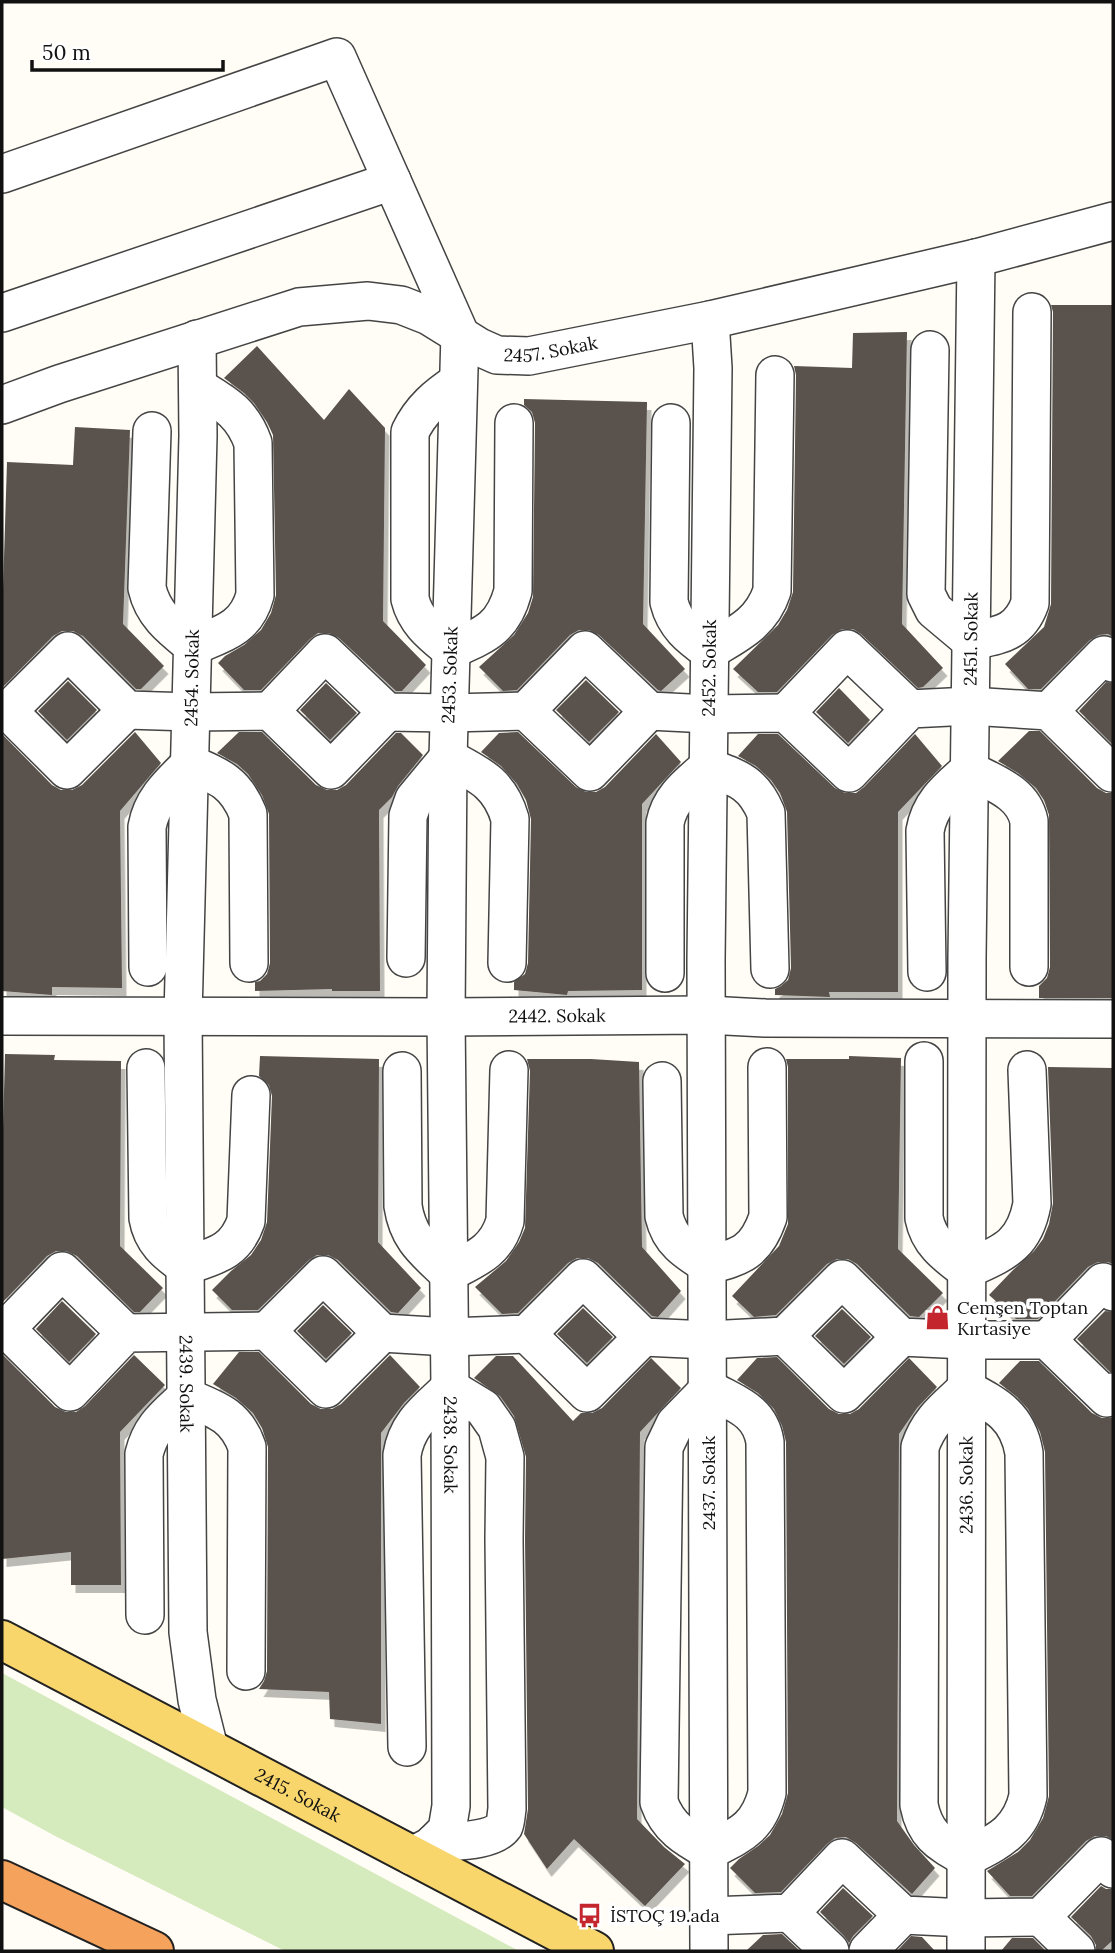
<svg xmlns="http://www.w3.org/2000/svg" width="1115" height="1953" font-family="Lora,serif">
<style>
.green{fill:#d5ebbd}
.building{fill:#5a524d;filter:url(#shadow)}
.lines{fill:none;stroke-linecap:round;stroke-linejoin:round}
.minor-casing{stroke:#444;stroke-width:40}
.major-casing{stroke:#222;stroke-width:42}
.highway-casing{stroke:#222;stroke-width:42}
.minor{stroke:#fff;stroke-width:37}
.major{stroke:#f9d66b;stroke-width:38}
.highway{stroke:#f5a25d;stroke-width:38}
.labels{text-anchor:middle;stroke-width:7;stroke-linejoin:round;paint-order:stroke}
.street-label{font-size:18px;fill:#111;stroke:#fff}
.poi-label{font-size:18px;fill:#111;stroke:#fff;text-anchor:start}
</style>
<defs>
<filter id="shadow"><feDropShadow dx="4.5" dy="8" stdDeviation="0" flood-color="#0004"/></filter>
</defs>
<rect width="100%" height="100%" fill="#fffdf5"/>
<path class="green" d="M2,1673l517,278h-234l-228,-114 -55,-30z"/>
<path class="building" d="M1051,305h62v332l-5,-3 -9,1 -9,5 -49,49h-13l-23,-25 39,-37 7,-23 2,-292z
M907,332l-5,292 41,44 -20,19 -5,1 -57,-54 -8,-5h-11l-10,6 -55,57h-19l-25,-23 45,-44 9,-15 6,-18 3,-217 -2,-9 58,2 1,-35z
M257,346l67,74 25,-31 36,39 -2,193 43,44 -24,26h-6l-57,-53 -10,-5h-11l-8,6 -49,51h-17l-26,-27 7,-7 19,-11 17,-15 10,-17 5,-18 -3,-160 -6,-13 -13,-19 -10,-10 -20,-15z
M524,399l123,3 -4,222 42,45 -24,22 -3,-1 -59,-55 -10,-5h-10l-9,5 -53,55 -14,1 -24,-24 35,-32 14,-22 5,-16 2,-174 -3,-11 -8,-7z
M75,427l55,3 -7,194 41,42 -23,23h-5l-53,-53 -10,-5h-11l-9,5 -51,52v-67l5,-159 66,3z
M586,680l33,32 -30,30 -33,-32z
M68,681l29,29 -30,30 -29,-29z
M1106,682l7,1v62l-34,-34z
M326,683l31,30 -27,27 -30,-30z
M839,688l31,32 -22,23 -32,-31z
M1029,731h11l57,57 9,5h7v205h-74v-12l8,-8 3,-11 -1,-152 -5,-15 -8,-12 -18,-15 -20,-12z
M135,732l26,31 -41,48 2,177 -70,-1v8l-50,-4v-257l50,51 9,5h11l10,-5z
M239,732h23l54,53 11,5h10l9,-5 50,-52h5l22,22 -25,31 -6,11 -13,13 1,181h-48v-2l-77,2v-9l5,-1 7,-7 3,-11 -1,-149 -7,-19 -14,-21 -11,-10 -20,-11z
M518,732l58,55 10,5h10l9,-5 51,-53 25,28 -39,42v186l-74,1 -1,4 -53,-5v-8l11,-8 3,-11 3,-144 -5,-19 -9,-16 -16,-18 -20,-14 18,-19z
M758,734h20l57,54 10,5h11l8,-6 51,-53 27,32 -44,46v180h-69l1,5 -55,-2v-6l6,-3 7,-6 3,-12 -4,-156 -7,-19 -9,-13 -15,-14 -18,-10z
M5,1054l50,1 -1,5 67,1 -1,185 43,42 -23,24h-6l-57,-56 -11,-5h-10l-9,5 -45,47v-137z
M260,1056l119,3 -1,183 43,46 -23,25 -7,-1 -53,-52 -10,-5h-11l-8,5 -51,50h-26l-20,-20 19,-19 20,-16 10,-15 6,-18 5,-126 -3,-11 -10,-9z
M849,1056l52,2 -3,191 45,44 -24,24 -9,-1 -53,-52 -9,-5h-11l-10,5 -51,51 -22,2 -22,-21 47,-50 9,-22v-157l-2,-8h63z
M527,1059h64l48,3 3,185 39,44 -23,26 -6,-1 -54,-53 -10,-5h-11l-9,5 -50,50 -16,1 -27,-27 31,-26 13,-19 6,-14 5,-157z
M1048,1067l65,1v196l-5,-2h-10l-10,5 -50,52h-22l-27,-24 23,-24 22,-20 9,-12 6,-15 4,-21z
M62,1301l34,33 -27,28 -33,-33z
M323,1305l29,28 -26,26 -29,-28z
M583,1308l30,29 -26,26 -30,-29z
M842,1309l29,28 -27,27 -29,-28z
M1105,1311l8,1v60h-3l-33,-33z
M239,1352h20l52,52 10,5h11l9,-5 49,-49 30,32 -16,16 -23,30v291l-51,-5 -1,-27 -70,-3 5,-8 3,-10 1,-224 -6,-19 -9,-15 -17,-15 -23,-14z
M2,1354l53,53 11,5h10l9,-6 49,-51 31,30 -45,47 1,153h-50v-33l-69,7z
M496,1356h17l60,65 8,-8h11l10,-5 49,-50 30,30 -41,44 -3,387 27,28 21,17 -40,42 -71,-67 -27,30 -23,-35 4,-25 -3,-270 1,-82 -12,-41 -14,-20 -26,-18z
M777,1357l52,52 10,5h11l9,-5 50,-51 28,29 -20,21 -18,26 -2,387 17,24 21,23 -23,26 -56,-51 -10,-6 -11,1 -8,6 -46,48 -26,1 -25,-25 9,-9 19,-13 12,-11 12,-21 6,-21 -2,-351 -4,-16 -8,-17 -16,-16 -21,-13 20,-22z
M1020,1361h19l53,52 10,5h11v422l-7,-4h-11l-9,5 -54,55h-22l-23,-25 31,-19 12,-12 13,-22 6,-22 -4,-344 -5,-20 -12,-23 -11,-12 -18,-14z
M1101,1886l5,3h7v51l-12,11h-5v-6l-5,-9 -20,-19z
M843,1888l30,28 -20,20 -4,7 -5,-7 -24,-24z
M782,1934l18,17h-54l17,-16z
M911,1936l11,1 13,14h-38z
M1012,1938h21l13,13h-45z"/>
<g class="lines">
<defs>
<g id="minor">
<path id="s1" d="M2,174l335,-117 123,277 -12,424 -2,259 4,371 1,418 -4,24 -16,16 -19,10"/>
<path d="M2,313l390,-132"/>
<path id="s2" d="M197,339l1,97 -15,580 5,616 9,68 12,48"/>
<path d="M930,350l-4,244 8,16 37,31c28,-6 48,-7 59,-38l2,-291"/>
<path d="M458,382c-21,14 -37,27 -48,50v167c6,24 23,36 41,51 33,-15 52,-21 62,-59l1,-168"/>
<path id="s3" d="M2,405l57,-21 240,-77 69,-6 33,4 28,11 50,31 18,8 32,1 181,-36 266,-62 137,-37"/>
<path d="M671,423l-2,179c6,24 21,35 40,49 28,-17 52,-27 63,-60l3,-216"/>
<path d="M152,431l-5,157c6,27 25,41 46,58 29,-12 53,-17 62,-51l-2,-152c-11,-31 -29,-40 -55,-56"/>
<path d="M2,711h6l59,59 60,-60"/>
<path d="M8,711l60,-60 59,59 64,2 79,-1 61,59 56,-58"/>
<path d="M270,711l55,-58 62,59 62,1 77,-2 59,-61 64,61 60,3 77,-1 63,60 61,-64 60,-3 79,5 63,62 1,-1"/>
<path d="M526,711l64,61 59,-61"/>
<path d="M1049,711l55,-56 9,8"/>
<path d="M786,713l61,-64 63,60"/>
<path d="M406,958l2,-142 6,-17 34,-41c30,16 52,25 62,61l-3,144"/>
<path d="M148,967l-1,-140c5,-28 24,-44 43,-63 29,12 46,19 58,50l1,149"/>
<path d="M927,972l-2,-141c5,-29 24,-43 44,-61 24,13 54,22 60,51v146"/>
<path d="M665,973v-150c5,-26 24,-39 43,-56 29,11 45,15 58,46l4,156"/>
<path id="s4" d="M2,1016l444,1 261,-2 58,3 348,1"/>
<path d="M924,1061v157c5,25 22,37 42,52 36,-17 58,-23 66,-66l-5,-134"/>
<path d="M146,1068l2,150c4,23 18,35 37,48 29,-10 50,-13 61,-45l5,-126"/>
<path d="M402,1071l1,135c5,33 22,45 45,67 27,-14 48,-21 57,-52l4,-151"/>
<path d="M662,1081l2,135c6,26 23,36 44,49 33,-8 48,-13 60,-48l-1,-150"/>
<path d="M2,1329h4l56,-58 64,62"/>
<path d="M6,1329l64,63 56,-59 141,-2 59,58 56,-56"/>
<path d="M267,1331l56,-56 59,58 67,4 78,-3 56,-56 60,59 65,3 77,-4 57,-57 59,58 65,3h81l60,58 6,-6"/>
<path d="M527,1334l60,59 56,-56"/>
<path d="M785,1336l59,58 57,-57"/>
<path d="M1047,1340l56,-58 10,10"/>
<path d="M709,1389c26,15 51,21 56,53l2,351c-9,36 -28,42 -58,58 -23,-13 -41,-23 -50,-49l5,-355 11,-23z"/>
<path d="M966,1389c30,16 52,27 58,64l4,343c-8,37 -32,46 -62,62 -26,-15 -41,-22 -47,-53l1,-358c9,-27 26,-39 46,-58z"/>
<path d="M145,1615l-1,-161c7,-28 22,-38 42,-57 29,12 50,18 61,50l-1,224"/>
<path d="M407,1747l-5,-292c5,-32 26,-46 48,-67l33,20 14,20 8,29 -1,82 3,270c-1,6 -1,13 -3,17 -11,16 -52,15 -70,17"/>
<path d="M790,1913l40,38"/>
<path d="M709,1916l81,-3 52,-55 61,57 63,3 75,-1 60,-61 12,13"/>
<path d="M1041,1917l35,34"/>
<path id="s5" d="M709,1951l-3,-991 7,-592 -3,-48"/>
<path d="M868,1951l35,-36"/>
<path id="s6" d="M966,1951l1,-993 9,-700"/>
</g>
<g id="major">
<path id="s7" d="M2,1640l592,311"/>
</g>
<path id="highway" d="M2,1880l152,71"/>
</defs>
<use href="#minor" class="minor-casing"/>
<use href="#major" class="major-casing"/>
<use href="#highway" class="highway-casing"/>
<use href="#minor" class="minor"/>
<use href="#major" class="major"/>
<use href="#highway" class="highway"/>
</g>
<defs>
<symbol id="shop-bare" viewBox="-9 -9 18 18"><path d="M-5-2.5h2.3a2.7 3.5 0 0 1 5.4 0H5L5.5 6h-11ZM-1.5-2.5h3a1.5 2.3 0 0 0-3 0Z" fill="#c4262e" stroke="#fff" stroke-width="2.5" paint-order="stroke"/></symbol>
<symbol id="bus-bare" viewBox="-9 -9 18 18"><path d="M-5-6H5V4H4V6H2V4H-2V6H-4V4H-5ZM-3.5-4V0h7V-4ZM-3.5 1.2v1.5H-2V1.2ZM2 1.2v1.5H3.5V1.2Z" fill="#c4262e" stroke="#fff" stroke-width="2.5" paint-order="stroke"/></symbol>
</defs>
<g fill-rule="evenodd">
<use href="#shop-bare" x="920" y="1300" width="35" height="35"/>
<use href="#bus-bare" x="572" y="1898" width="35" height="35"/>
</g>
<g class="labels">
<g class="street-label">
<text dy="6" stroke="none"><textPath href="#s3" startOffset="578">2457. Sokak</textPath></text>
<text dy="6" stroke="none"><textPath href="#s6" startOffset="1312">2451. Sokak</textPath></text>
<text dy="6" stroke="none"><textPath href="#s5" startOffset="1283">2452. Sokak</textPath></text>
<text transform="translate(450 675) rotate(-88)" y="6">2453. Sokak</text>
<text transform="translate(192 678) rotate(-89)" y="6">2454. Sokak</text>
<text dy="6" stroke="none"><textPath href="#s4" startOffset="555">2442. Sokak</textPath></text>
<text dy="6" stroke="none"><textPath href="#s2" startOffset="1045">2439. Sokak</textPath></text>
<text dy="6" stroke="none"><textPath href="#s1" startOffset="1769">2438. Sokak</textPath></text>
<text transform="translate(709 1483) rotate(-90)" y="6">2437. Sokak</text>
<text dy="6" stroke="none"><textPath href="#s6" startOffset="466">2436. Sokak</textPath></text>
<text dy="6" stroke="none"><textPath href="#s7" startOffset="334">2415. Sokak</textPath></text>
</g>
<g class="poi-label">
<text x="957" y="1314">Cemşen Toptan<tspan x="957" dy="21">Kırtasiye</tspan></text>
<text x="610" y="1922">İSTOÇ 19.ada</text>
</g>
</g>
<rect width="1115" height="1953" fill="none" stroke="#111111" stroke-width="7"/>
<path d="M32 60v10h191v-10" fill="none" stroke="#111111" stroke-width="3.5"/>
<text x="42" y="60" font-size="21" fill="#111111" stroke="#ffffff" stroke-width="5" paint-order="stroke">50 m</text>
</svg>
